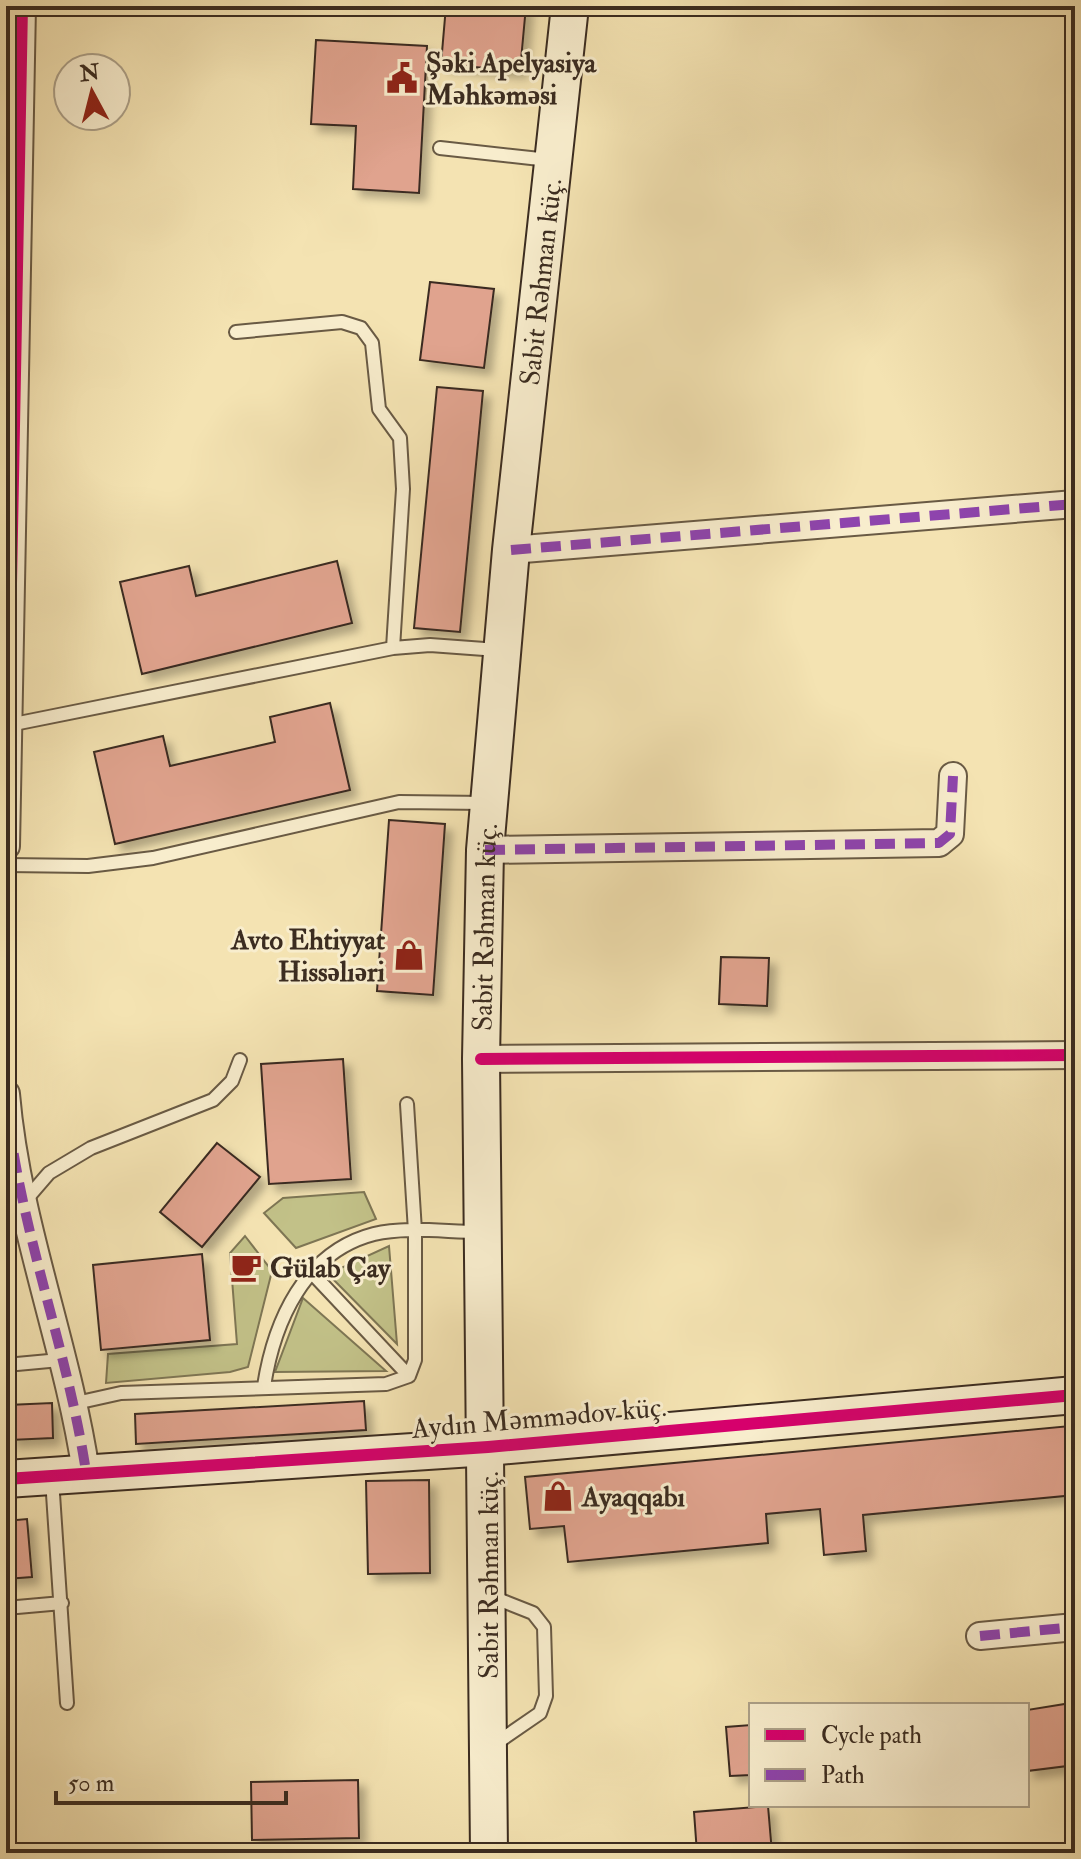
<svg xmlns="http://www.w3.org/2000/svg" width="1081" height="1859" font-family="'IM FELL Double Pica',serif">
<style>
.green{fill:#c2c188;stroke:#7e7654;stroke-width:2}
.building{fill:#e0a38e;stroke:#3b2c20;stroke-width:2;filter:url(#shadow)}
.lines{fill:none;stroke-linecap:round;stroke-linejoin:round}
.lane-casing{stroke:#695a44;stroke-width:16}
.street-casing{stroke:#695a44;stroke-width:30}
.secondary-casing{stroke:#3b2c20;stroke-width:40}
.lane{stroke:#f8edcd;stroke-width:12}
.street{stroke:#f8edcd;stroke-width:26}
.secondary{stroke:#f8edcd;stroke-width:36}
.quiet{stroke:#8e44ad;stroke-width:10;stroke-dasharray:20 10;stroke-linecap:butt}
.cycleway-casing{stroke:#f8edcd;stroke-width:17}
.cycleway{stroke:#d6006c;stroke-width:12}
.labels{text-anchor:middle;stroke-width:6;stroke-linejoin:round;paint-order:stroke}
.poi-label{font-size:28px;font-weight:bold;fill:#3b2c20;stroke:#f8edcd;text-anchor:start}
.street-label{font-size:28px;fill:#3b2c20;stroke:#f8edcd}
</style>
<defs>
<filter id="shadow"><feDropShadow dx="7" dy="7" stdDeviation="4" flood-color="#0004"/></filter>
</defs>
<rect width="100%" height="100%" fill="#f4e3b2"/>
<filter id="stains"><feTurbulence type="fractalNoise" baseFrequency=".0025" numOctaves="4"/><feColorMatrix values="0 0 0 0 .2 0 0 0 0 .09 0 0 0 0 .02 0 0 0 .5 -.17"/></filter>
<radialGradient id="worn" r=".72"><stop offset=".6" stop-color="#630" stop-opacity="0"/><stop offset="1" stop-color="#630" stop-opacity=".3"/></radialGradient>
<path class="green" d="M364,1192l12,27 -80,29 -32,-35 19,-15z
M245,1236l27,35 -24,96 -18,5 -124,11 2,-29 129,-10 -7,-91z
M389,1246l8,98 -69,-70z
M303,1298l83,73 -111,1z"/>
<path class="building" d="M446,6h80l-6,65 -79,-7z
M316,40l111,6 -8,147 -66,-4 3,-63 -45,-2z
M430,282l64,7 -10,79 -64,-8z
M437,387l46,4 -23,241 -46,-4z
M337,561l15,62 -210,51 -22,-92 69,-16 7,30z
M330,703l20,87 -235,54 -21,-92 69,-16 7,30 105,-24 -5,-25z
M389,820l56,4 -12,171 -56,-4z
M721,957l48,1 -2,48 -48,-2z
M343,1059l8,120 -82,5 -8,-120z
M217,1143l43,34 -58,70 -42,-35z
M202,1254l8,86 -109,10 -8,-85z
M364,1401l2,29 -230,14 -1,-30z
M52,1403l1,35 -43,2 -2,-35z
M1070,1426l5,69 -212,20 3,36 -42,4 -4,-46 -54,5 2,29 -200,19 -4,-36 -34,3 -5,-52z
M429,1480l1,93 -62,1 -2,-93z
M27,1519l5,58 -26,2v-58z
M1071,1703l4,62 -48,6v-61z
M751,1725v50l-21,1 -4,-49z
M358,1780l1,58 -107,2 -1,-58z
M768,1806l4,47h-75l-3,-41z"/>
<g class="lines">
<defs>
<path id="lane" d="M440,148l109,12
M236,332l106,-10 19,6 11,15 7,66 21,29 3,51 -10,159
M9,725l384,-77 37,-3 68,5
M6,865l82,1 65,-8 246,-56 86,1
M6,1209l18,-7 25,-29 42,-25 122,-48 19,-19 8,-21
M311,1272l98,104
M6,1365l54,-5
M264,1386c10,-64 40,-134 110,-152 32,-8 72,-2 105,-2
M76,1403l45,-10 265,-9 23,-8 6,-16v-129l-8,-127
M52,1479l15,224
M490,1596l43,17 11,14 2,69 -6,17 -45,31
M6,1608l56,-5"/>
<path id="street" d="M511,550l564,-46
M6,846l16,-840
M485,850l454,-7 11,-9 3,-58
M481,1059l594,-4
M6,1094c11,129 61,251 80,378
M980,1636l95,-9"/>
<g id="secondary">
<path d="M6,1479l482,-32 587,-52"/>
<path id="s1" d="M489,1853l-8,-794 4,-209 26,-300 59,-544"/>
</g>
</defs>
<use href="#lane" class="lane-casing"/>
<use href="#street" class="street-casing"/>
<use href="#secondary" class="secondary-casing"/>
<use href="#lane" class="lane"/>
<use href="#street" class="street"/>
<use href="#secondary" class="secondary"/>
<path class="quiet" d="M511,550l564,-46
M485,850l454,-7 11,-9 3,-58
M6,1094c11,129 61,251 80,378
M980,1636l95,-9"/>
<defs>
<path id="cycleway" d="M6,846l16,-840
M481,1059l594,-4
M6,1479l482,-32 587,-52"/>
</defs>
<use href="#cycleway" class="cycleway-casing"/>
<use href="#cycleway" class="cycleway"/>
</g>
<defs>
<symbol id="civic-bare" viewBox="-9 -9 18 18"><path d="M-.6-6.5H3V-4.5H.6V-3L4-1V1h2V6H-6V1h2V-1L-.6-3ZM-1.2 2.5V6h2.4V2.5Z" fill="#8f2418" stroke="#f8edcd" stroke-width="2.5" paint-order="stroke"/></symbol>
<symbol id="shop-bare" viewBox="-9 -9 18 18"><path d="M-5-2.5h2.3a2.7 3.5 0 0 1 5.4 0H5L5.5 6h-11ZM-1.5-2.5h3a1.5 2.3 0 0 0-3 0Z" fill="#8f2418" stroke="#f8edcd" stroke-width="2.5" paint-order="stroke"/></symbol>
<symbol id="cafe-bare" viewBox="-9 -9 18 18"><path d="M-5.5-4.5H6V0H3Q3 3.5 0 3.5H-2.5Q-5.5 3.5-5.5 0ZM3-3.2v2h1.7v-2ZM-6 4.5H4V6H-6Z" fill="#8f2418" stroke="#f8edcd" stroke-width="2.5" paint-order="stroke"/></symbol>
</defs>
<g fill-rule="evenodd">
<use href="#civic-bare" x="380" y="56" width="44" height="44"/>
<use href="#shop-bare" x="387" y="933" width="44" height="44"/>
<use href="#cafe-bare" x="224" y="1245" width="44" height="44"/>
<use href="#shop-bare" x="536" y="1474" width="44" height="44"/>
</g>
<g class="labels">
<g class="poi-label">
<text x="426" y="72">Şəki Apelyasiya<tspan x="426" dy="32">Məhkəməsi</tspan></text>
<text x="385" y="949" text-anchor="end">Avto Ehtiyyat<tspan x="385" dy="32">Hissəlıəri</tspan></text>
<text x="270" y="1277">Gülab Çay</text>
<text x="582" y="1506">Ayaqqabı</text>
</g>
<g class="street-label">
<text dy="10" stroke="none"><textPath href="#s1" startOffset="1574">Sabit Rəhman küç.</textPath></text>
<text dy="10" stroke="none"><textPath href="#s1" startOffset="926">Sabit Rəhman küç.</textPath></text>
<text transform="translate(539 1417) rotate(-5)" y="10">Aydın Məmmədov küç.</text>
<text transform="translate(488 1575) rotate(-90)" y="10">Sabit Rəhman küç.</text>
</g>
</g>
<rect width="1081" height="1859" fill="none" stroke="#f4e3b2" stroke-width="32"/>
<rect x="8" y="8" width="1065" height="1843" fill="none" stroke="#3b2c20" stroke-width="4"/>
<rect x="16" y="16" width="1049" height="1827" fill="none" stroke="#3b2c20" stroke-width="2"/>
<rect x="749" y="1703" width="280" height="104" fill="#f8edcd" stroke="#aca088" stroke-width="2"/>
<rect x="765" y="1729" width="40" height="12" fill="#d6006c" stroke="#aca088" stroke-width="2"/>
<text x="821" y="1743" font-size="24" fill="#3b2c20">Cycle path</text>
<rect x="765" y="1769" width="40" height="12" fill="#8e44ad" stroke="#aca088" stroke-width="2"/>
<text x="821" y="1783" font-size="24" fill="#3b2c20">Path</text>
<g transform="translate(92 92) rotate(353)"><circle r="38" fill="#f8edcd" stroke="#aca088" stroke-width="2"/>
<path d="M0-6L14 30L0 20L-14 30Z" fill="#8f2418"/>
<text y="-12" font-size="22" font-weight="bold" text-anchor="middle" fill="#3b2c20">N</text>
</g>
<path d="M56 1791v12h230v-12" fill="none" stroke="#3b2c20" stroke-width="4"/>
<text x="68" y="1791" font-size="24" fill="#3b2c20" stroke="#f8edcd" stroke-width="6" paint-order="stroke">50 m</text>
<rect width="100%" height="100%" filter="url(#stains)"/>
<rect width="100%" height="100%" fill="url(#worn)"/>
</svg>
